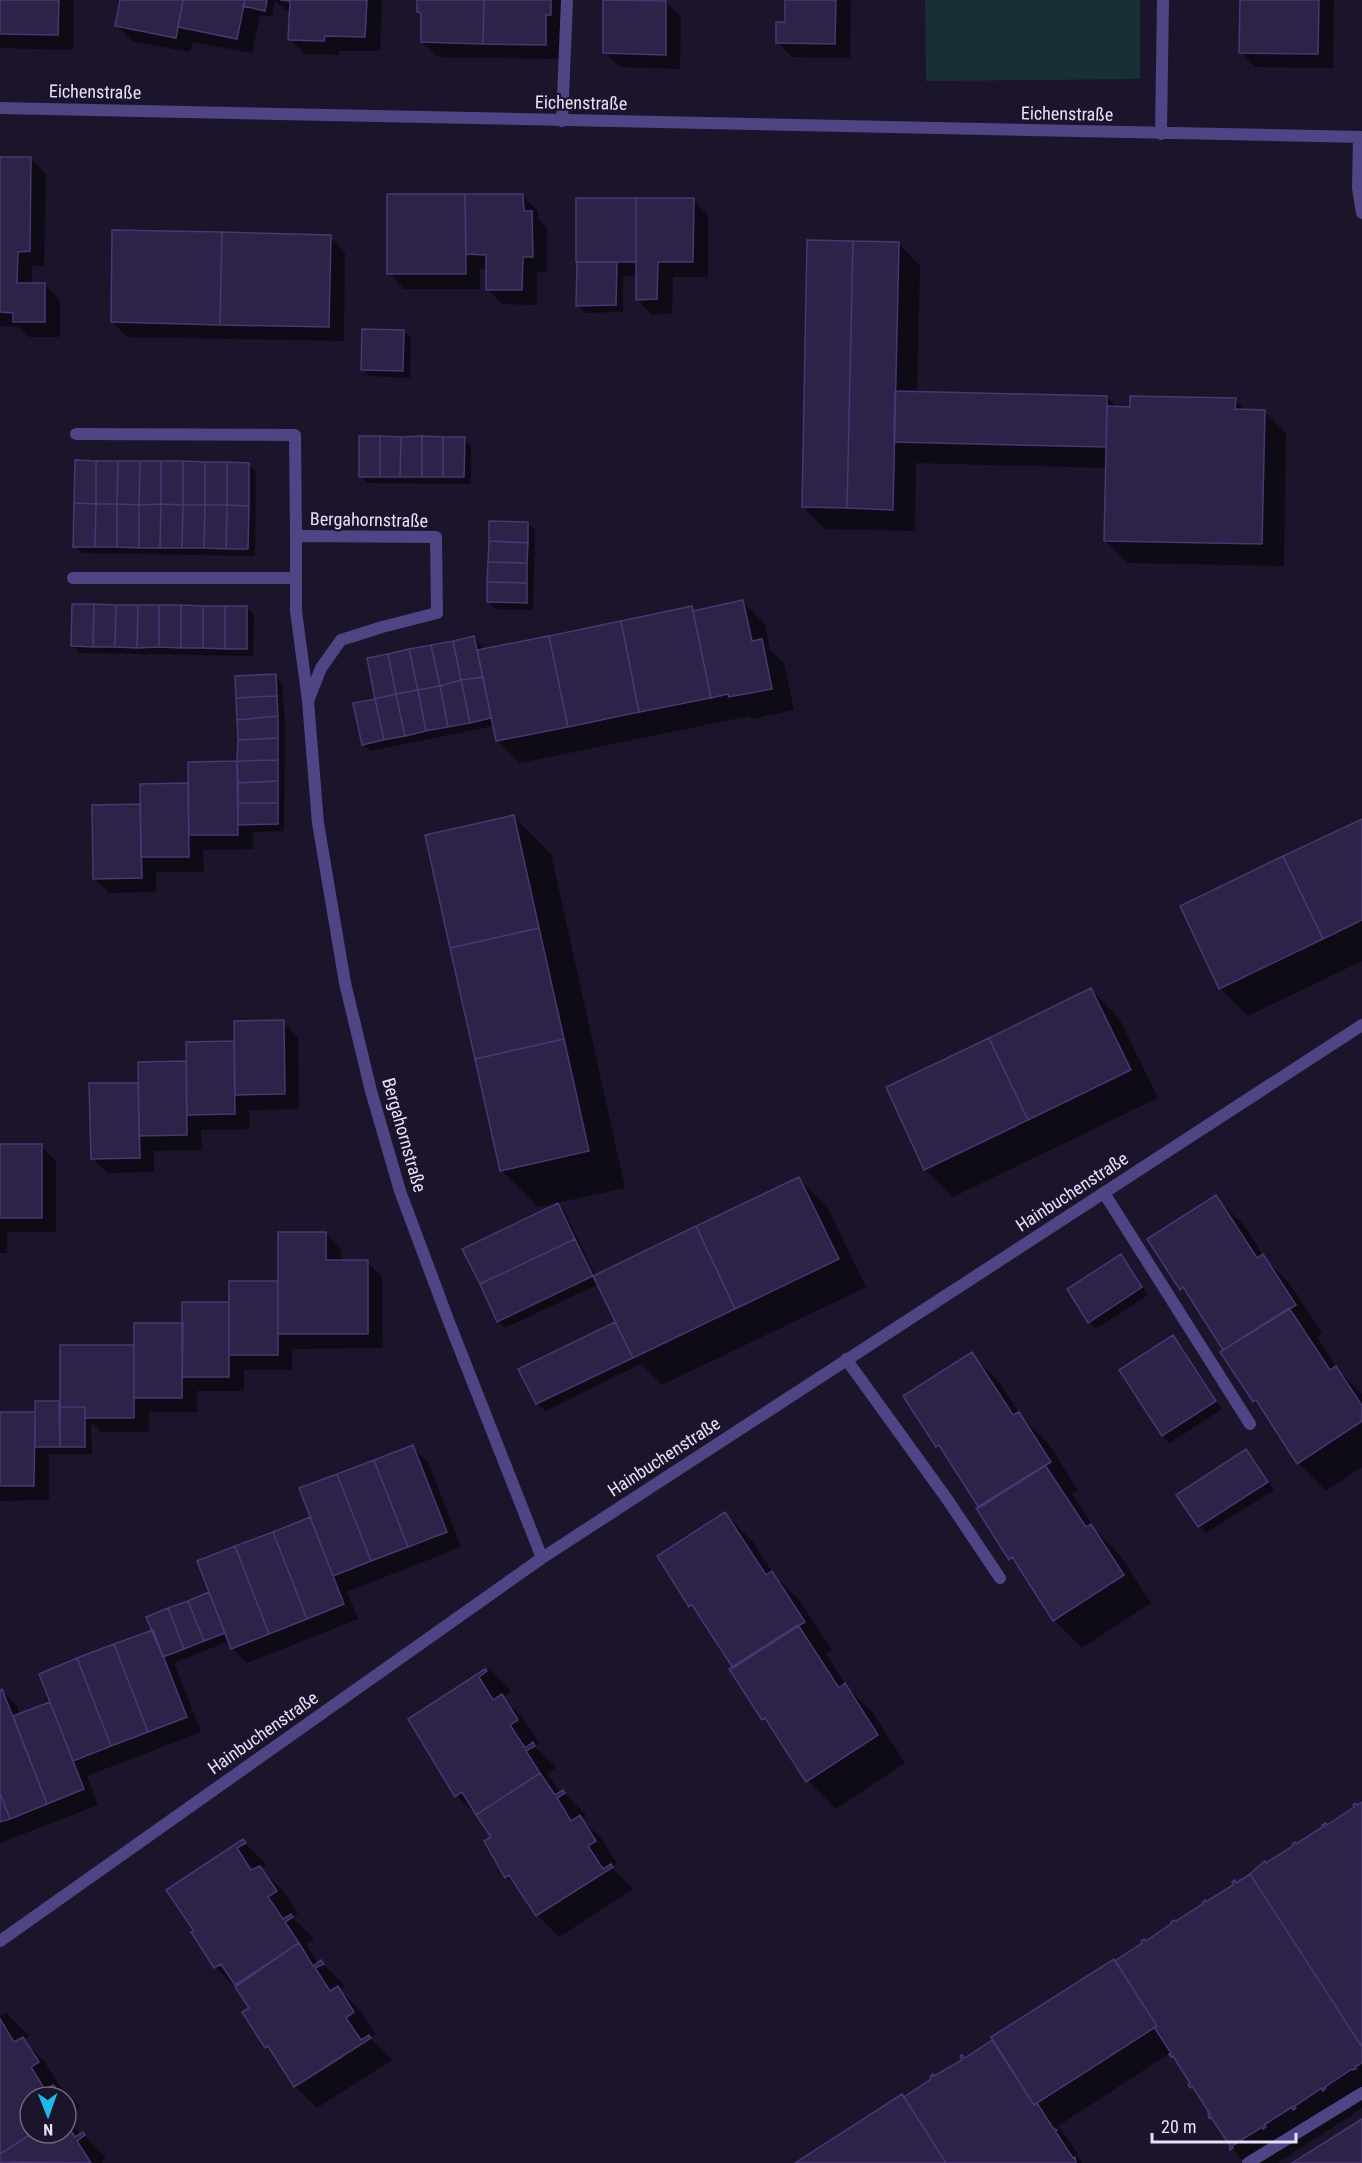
<svg xmlns="http://www.w3.org/2000/svg" width="1362" height="2163" font-family="'Roboto Condensed',sans-serif">
<style>
.green{fill:#173033}
.shadow{fill:#0007;fill-rule:evenodd}
.building{fill:#2f2249;stroke:#4a3673;stroke-width:1.5}
.lines{fill:none;stroke-linecap:round;stroke-linejoin:round}
.service{stroke:#4f4484;stroke-width:12}
.minor{stroke:#4f4484;stroke-width:12}
.labels{text-anchor:middle;stroke-width:4.5;stroke-linejoin:round;paint-order:stroke}
.street-label{font-size:18px;fill:#e7e0fc;stroke:#1b142a}
</style>
<rect width="100%" height="100%" fill="#1b142a"/>
<path class="green" d="M925,0h215v79l-214,2z"/>
<path class="shadow" d="M0,0h74l-1,50 -73,-2z
M121,0h261l-2,51h-41v4l-34,-1 -15,-15 1,-25 -16,-13 -3,16 -12,-2 -8,38 -59,-11 -3,10 -58,-11 -15,-15z
M419,0h143l-2,59 -122,-2 -16,-15 1,-26 -5,-5z
M605,0h54v2h7l15,15 -1,52 -60,-2 -16,-15z
M786,0h65l-1,58 -58,-1 -15,-15 9,-19z
M1241,0h93l-1,68 -78,-1 -15,-15z
M0,158l31,1 15,15 -2,92h-12v19h13l15,15v37h-31l-10,-10 -19,-1z
M388,196h135l15,15v8l9,8v45h-10v33l-35,-1 -15,-15v-20h-7v20h-76l-16,-16z
M693,200l15,15v62h-35l-1,36 -20,2 -15,-16v-23h-14v36l-38,1 -7,-8v-43z
M330,237l15,15 -1,89 -217,-4 -15,-16z
M898,243l22,23 -3,127 190,4 10,11 118,-8 11,11h18l22,22 -2,133 -156,-3 -23,-22 2,-73 -191,-5 -1,68 -90,-2 -22,-22z
M404,331l7,7 -1,40 -40,-2 -7,-7z
M464,439l7,7v38l-104,-1 -7,-7z
M248,464l8,8 -1,84 -173,-3 -7,-7z
M528,523l7,8 -2,79 -38,-1 -7,-7z
M743,602l22,22 5,26 14,13 10,47 -42,9 -3,-3 -229,47 -23,-22 -3,-15 -124,25 -7,-7 14,-44 97,-62 7,7 1,5 209,-42 5,4z
M247,607l7,8 -1,41 -173,-3 -7,-7z
M275,676l7,7 3,42 -1,106 -31,1v17l-50,1 1,22h-48v20l-47,1 -15,-15 -1,-71 49,-1v-21l48,-1 47,-21 2,2z
M514,817l37,37 74,334 -87,19 -37,-37z
M1362,821v140l-114,55 -28,-28z
M1091,990l28,28 39,80 -205,99 -28,-28z
M283,1022l15,15 1,72 -50,1 1,19 -49,1 1,20 -48,1v21l-47,1 -15,-15 -1,-73 49,-1v-21l47,-1v-19l49,-1z
M0,1146h41l15,15v71h-49v21h-7z
M799,1179l28,28 39,80 -204,98 -21,-21 -96,47 -8,-8 78,-79 5,5 -21,-45 -94,44 -7,-7 60,-116 7,7 31,65z
M1215,1197l29,28 22,35 24,24 32,49 -5,4 22,34 23,23v73l-36,24 -28,-28 -33,-50 -11,-12 -29,-51 -31,-49 -13,-12z
M326,1234l15,15v13h26l15,15 1,71 -91,1v21h-48v21h-47v21h-48v20h-48l-10,-10 1,32h-43v46l-49,1v14v-101h36l23,-11 2,2 75,-59 143,-64z
M1121,1256l7,7 20,32 -52,34 -7,-7z
M1172,1337l8,7 42,65 -52,34 -7,-7 -42,-65z
M971,1354l28,28 24,37 24,23 31,48 -6,4 25,38 22,22 32,49 -69,45 -28,-28 -31,-48 -13,-13 -29,-50 -33,-52 -11,-11z
M413,1447l15,15 33,85 -114,45 11,27 -111,44 -15,-15 -3,-7 -55,22 27,69 -114,44 11,29 -98,38v-151l2,-1 15,15 3,9 32,-12 159,-110 -12,-31 113,-44z
M1246,1450l7,8 21,32 -68,43 -7,-7z
M725,1514l28,28 22,34 25,25 32,49 -6,4 21,33 26,26 32,50 -69,46 -28,-28 -32,-49 -13,-13 -28,-51 -33,-50 -12,-12z
M489,1668l22,23 -8,7 20,20 16,25 -5,3 21,20 1,2 -9,5 13,20 3,-1 22,22 1,2 -5,3 21,20 15,25 -6,3 22,22 -74,48 -22,-22 -13,-21 -17,-17 -21,-36 7,-4 -14,-19 -22,-22 -47,-76z
M1362,1803v305l-11,7 1,3 -2,-2 -28,18 1,2 -3,-1 -29,19 1,2 -2,-1 -13,8h-31l-14,-14v-2l-14,-23 -7,-7 1,-3 -12,-18 -9,-9 1,-4 -22,-30 -112,73 20,27 -2,1 6,9h-284l136,-83z
M243,1841l22,22 1,2 -5,4 21,21 16,23 -6,4 22,22 -8,5 12,20 3,-2 22,22 1,2 -5,3 21,21 15,24 -5,4 22,22 -75,48 -22,-22 -19,-29 -10,-10 -15,-38 -14,-20 -22,-22 -19,-36 -27,-41zM341,2055l2,3 -45,28v-3z
M6,2013l23,23 -6,4 21,21 15,24 22,22 -13,9 13,20 2,-2 23,24 -5,3 2,2h-100l-3,-4v-143zM30,2097h36v36h-36z"/>
<path class="building" d="M0,0h59l-1,35 -58,-1z
M120,0h63l-7,38 -61,-12z
M183,0h62l-8,39 -59,-12z
M245,0h22l-2,11 -22,-5z
M280,0h87l-2,37 -40,-1 -1,5 -36,-1 2,-39z
M417,0h67l-1,44 -62,-2v-29l-4,-1z
M484,0h67v15h-5v30l-63,-1z
M603,0l63,1v54l-63,-2z
M785,0h51l-1,44 -59,-1v-21h9z
M1240,0h79l-1,54 -79,-1z
M0,157h31l-1,94 -12,1 -1,31h28v39h-32v-9l-13,-1z
M387,194h78l1,80h-79z
M465,194h58l1,17h8l1,46h-10l-1,33h-36v-35l-20,-1z
M576,198h60v64h-60z
M636,198h58l-1,64h-35l-1,37 -21,1z
M112,230l110,2 -2,93 -109,-3z
M222,232l109,3 -2,92 -109,-2z
M807,240l46,1 -6,267 -45,-1z
M853,241l46,1 -6,268 -46,-2z
M577,262h40l-1,43 -40,1z
M362,329l42,1 -1,41 -42,-1z
M895,391l212,5 -1,51 -212,-5z
M1130,396l106,2 -1,11 30,1 -3,134 -158,-3 3,-135 23,1z
M359,436h21v41h-21z
M380,436l21,1 -1,40h-20z
M422,436l21,1v40h-21z
M422,436v41h-22l1,-40z
M443,437h22l-1,40h-21z
M75,460l21,1v43l-22,-1z
M96,461h22l-1,43h-21z
M118,461h22l-1,44 -22,-1z
M140,461h21v43l-22,1z
M161,461h22v44l-22,-1z
M183,461l22,1v43h-22z
M205,462h22v43h-22z
M227,462l22,1v43l-22,-1z
M74,503l22,1 -1,43h-22z
M96,504h21v43h-22z
M117,504l22,1v43l-22,-1z
M161,504l-1,44h-21v-43z
M161,504l22,1 -1,43h-22z
M183,505h22l-1,43h-22z
M205,505h22l-1,44 -22,-1z
M227,505l22,1 -1,43h-22z
M489,521l39,1v21l-39,-2z
M489,541l39,2 -1,20 -39,-1z
M488,562l39,1v20l-40,-1z
M487,582l40,1v20l-40,-1z
M743,600l9,41 10,-2 10,50 -43,8 -1,-3 -17,4 -18,-87z
M72,604h22l-1,43 -22,-1z
M94,604l22,1 -1,42h-22z
M116,605h22l-1,43 -22,-1z
M138,605h21v42l-22,1z
M159,605h22v43l-22,-1z
M181,605l22,1v42h-22z
M203,606h22v43l-22,-1z
M225,606h22v43h-22z
M692,606l19,92 -72,14 -18,-91z
M621,621l18,91 -71,15 -19,-91z
M474,636l9,41 -22,3 -8,-39z
M549,636l19,91 -72,14 -19,-91z
M453,641l8,39 -21,6 -9,-41z
M431,645l9,41 -22,4 -9,-41z
M409,649l9,41 -22,4 -8,-40z
M388,654l8,40 -21,5 -8,-41z
M276,674l1,22 -41,2 -1,-22z
M483,677l8,41 -21,5 -9,-43z
M461,680l9,43 -22,4 -8,-41z
M440,686l8,41 -22,4 -8,-41z
M418,690l8,41 -21,5 -9,-42z
M396,694l9,42 -21,4 -9,-41z
M277,696l1,20 -41,4 -1,-22z
M375,699l9,41 -22,5 -9,-42z
M278,716v22l-40,2 -1,-20z
M278,738v22l-41,1 1,-21z
M278,760v21l-40,2 -1,-22z
M237,761l1,74h-49l-1,-73z
M278,781v22h-40v-20z
M188,783l1,74h-48l-1,-73z
M238,803h40v21l-40,1z
M140,804l2,74 -49,1 -1,-74z
M514,815l25,113 -89,20 -25,-113z
M1362,819v101l-39,19 -40,-83z
M1283,856l40,83 -104,50 -39,-83z
M539,928l25,111 -89,20 -25,-111z
M1091,988l40,82 -103,50 -39,-82z
M284,1020l1,74 -50,1 -1,-74z
M989,1038l39,82 -104,50 -38,-83z
M564,1039l25,112 -89,20 -25,-112z
M234,1041l1,73 -48,1 -1,-73z
M186,1061l1,74 -48,1 -1,-74z
M89,1083h49l2,75 -49,1z
M0,1144h42v74h-42z
M799,1177l40,82 -104,50 -39,-83z
M1216,1195l41,63 6,-4 33,51 -73,45 -40,-63 -3,3 -33,-51z
M558,1203l17,36 -95,45 -18,-35z
M696,1226l39,83 -102,49 -40,-82z
M278,1232h48v28h42v74h-90z
M575,1239l18,37 -96,46 -17,-38z
M1121,1254l21,33 -54,36 -21,-34z
M229,1281h49v74h-49z
M182,1302h47v75h-47z
M1289,1308l41,62 6,-4 26,40v15l-65,43 -41,-64 -3,2 -33,-50z
M615,1322l18,36 -97,46 -18,-35z
M134,1323h49l-1,75h-48z
M1173,1335l43,66 -54,35 -43,-66z
M60,1345h74v73h-49v-11h-25z
M972,1352l41,63 6,-3 32,50 -72,46 -40,-63 -3,2 -33,-51z
M35,1401h24l1,46h-25z
M60,1407h25v40h-25z
M0,1412h35l-1,74h-34z
M413,1445l34,87 -39,15 -34,-87z
M1246,1449l22,33 -70,45 -22,-32z
M374,1460l34,87 -37,14 -34,-87z
M1045,1465l41,62 5,-3 33,51 -71,46 -41,-64 -3,3 -33,-52z
M337,1474l34,87 -38,15 -34,-88z
M725,1512l41,63 6,-4 33,51 -72,46 -41,-63 -3,2 -32,-51z
M310,1517l34,87 -37,15 -34,-87z
M273,1532l34,87 -38,15 -34,-88z
M235,1546l34,88 -38,15 -34,-88z
M209,1592l16,41 -21,8 -16,-40z
M188,1601l16,40 -20,8 -16,-41z
M168,1608l16,41 -21,8 -17,-40z
M798,1625l41,63 6,-5 33,52 -72,47 -41,-64 -3,2 -33,-51z
M153,1630l34,87 -39,15 -34,-88z
M114,1644l34,88 -37,14 -34,-88z
M77,1658l34,88 -38,15 -34,-87z
M485,1669l2,2 -8,6 14,23 9,-6 16,26 -8,5 15,23 8,-6 2,4 -9,5 14,22 -64,42 -14,-23 -7,5 -47,-78z
M2,1689l45,115 -37,15 -10,-26v-103z
M50,1702l34,87 -37,15 -34,-88z
M540,1773l15,22 8,-5 2,3 -8,5 14,23 9,-6 16,26 -8,5 15,23 8,-5 2,3 -77,49 -27,-41 -4,3 -21,-37 7,-4 -15,-22z
M0,1793l10,26 -10,3z
M1362,1802v245l-112,-173 15,-13 1,2 27,-17 -1,-2 3,-2 1,2 28,-18 -2,-1 4,-2 1,2 27,-18 -1,-2 2,-2 2,2z
M243,1839l3,4 -9,5 14,22 9,-4 17,25 -9,6 15,22 8,-5 2,3 -8,5 14,21 -64,42 -14,-21 -7,4 -23,-36 3,-1 -28,-41z
M1250,1874l112,173v16l-7,4 1,2 -3,1 -1,-1 -27,18 1,1 -3,3 -1,-3 -27,18 1,2 -3,2 -1,-3 -28,18 2,2 -3,2 -1,-2 -30,19 1,2 -3,2v-4l-19,-29 -2,1 -1,-4h2l-18,-28 -2,2 -2,-4 2,-1 -17,-27 -2,1 -2,-3 2,-1 -17,-26 3,-1 -42,-65 27,-18 -1,-2 3,-2 2,2 26,-18 -1,-1 3,-2 2,1 27,-17 -1,-1 3,-3 1,2 27,-17 -1,-3 3,-2 1,3z
M299,1943l14,23 8,-6 3,4 -9,4 15,23 8,-5 16,26 -8,6 15,22 8,-5 2,3 -77,49 -26,-41 -3,2 -23,-36 7,-4 -14,-21z
M1114,1959l43,67 -123,79 -43,-68z
M0,2019l14,23 9,-5 16,25 -8,5 14,23 8,-5 2,2 -8,6 3,4h-20v36h3l-33,21z
M992,2040l42,65 3,-2 16,25 4,2 -2,1 18,27 2,-1 1,6h-132l1,-2 -41,-64 27,-18 -1,-2 3,-3 1,2 28,-16 -2,-4 2,-1 3,3z
M902,2094l43,67 -1,2h-149z
M1362,2119v44h-70z
M66,2123l9,14 8,-5 2,3 -8,6 14,22 -91,-1v-8l33,-21h33z"/>
<g class="lines">
<path class="service" d="M562,121l5,-121
M76,434l219,1 1,101
M73,578h223
M1104,1193l146,231
M846,1359l101,140 53,79
M1248,2163l114,-70"/>
<path class="minor" d="M0,108l1362,29
M1161,134l2,-134
M1359,137l-1,51 4,25
M308,701l-12,-90v-75l140,1 1,76 -55,14 -41,13 -20,28 -13,33 10,122 27,160 26,108 29,100 49,131 93,236
M0,1941l542,-383 820,-533"/>
</g>
<g class="labels">
<g class="street-label">
<text transform="translate(95 92) rotate(1)" y="6">Eichenstraße</text>
<text transform="translate(581 103) rotate(1)" y="6">Eichenstraße</text>
<text transform="translate(1067 114) rotate(1)" y="6">Eichenstraße</text>
<text transform="translate(369 520) rotate(1)" y="6">Bergahornstraße</text>
<text transform="translate(404 1135) rotate(74)" y="6">Bergahornstraße</text>
<text transform="translate(1072 1192) rotate(-33)" y="6">Hainbuchenstraße</text>
<text transform="translate(664 1457) rotate(-33)" y="6">Hainbuchenstraße</text>
<text transform="translate(263 1733) rotate(-35)" y="6">Hainbuchenstraße</text>
</g>
</g>
<g transform="translate(48 2115) rotate(179)"><circle r="28" fill="#1b142a" stroke="#6d667e" stroke-width="1.5"/>
<path d="M0-4.5L10 22L0 15L-10 22Z" fill="#1eb9e9"/>
<text y="-9" font-size="16" font-weight="bold" text-anchor="middle" fill="#e7e0fc">N</text>
</g>
<path d="M1152 2133v9h144v-9" fill="none" stroke="#e7e0fc" stroke-width="3"/>
<text x="1161" y="2133" font-size="18" fill="#e7e0fc" stroke="#1b142a" stroke-width="4.5" paint-order="stroke">20 m</text>
</svg>
